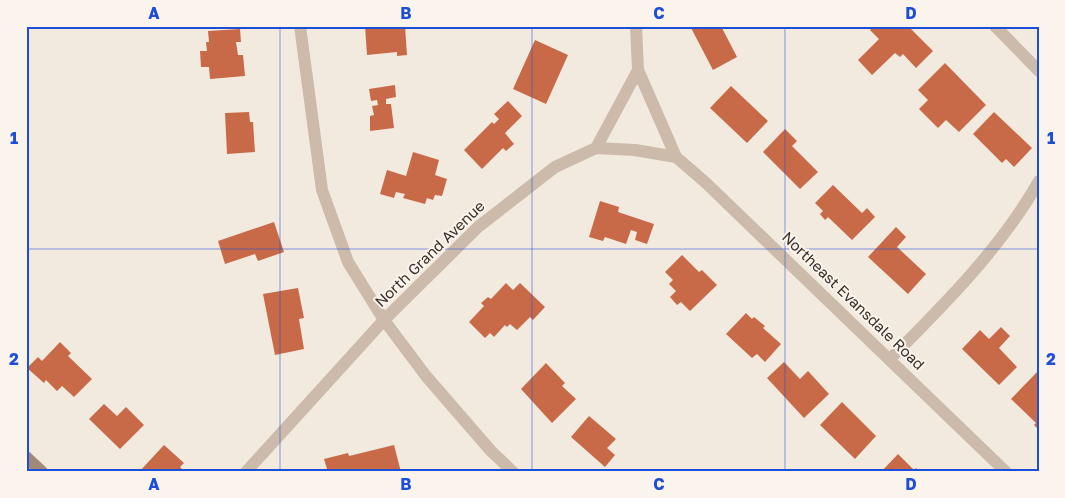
<svg xmlns="http://www.w3.org/2000/svg" width="1065" height="498" font-family="'Golos Text',sans-serif">
<style>
.building{fill:#c86a48}
.lines{fill:none;stroke-linecap:round;stroke-linejoin:round}
.street{stroke:#ccbaaa;stroke-width:12}
.secondary{stroke:#a0897b;stroke-width:12}
.grid{fill:none;stroke:#1d4ed8;stroke-width:1;stroke-opacity:0.55}
.labels{text-anchor:middle;stroke-width:4;stroke-linejoin:round;paint-order:stroke}
.street-label{font-size:15px;fill:#3a2f2a;stroke:#fbf4ec}
.neatline{fill:none;stroke:#1d4ed8;stroke-width:2}
.grid-label{font-size:16px;text-anchor:middle;font-weight:bold;fill:#1d4ed8}
</style>
<rect width="100%" height="100%" fill="#f3eadf"/>
<path class="building" d="M365,26h40l2,29 -10,1v-4l-30,3z
M690,26h31l16,31 -24,13z
M873,26h35l25,25 -17,17 -13,-14 -3,3 -5,-4 -23,22 -14,-15 21,-21 -9,-9z
M240,29l1,13h-5l2,13h5l2,21 -35,3 -1,-12h-8l-1,-16h7l-1,-9h3l-1,-11z
M535,40l33,15 -22,49 -33,-15z
M945,63l41,42 -27,27 -13,-12 -8,8 -19,-19 9,-9 -10,-10z
M395,85l1,12 -10,2v5h5l3,24 -24,3v-15l4,-1 -2,-9 6,-1 -1,-5 -6,1 -2,-12z
M731,86l37,35 -21,22 -37,-35z
M508,101l14,15 -17,17 9,11 -8,7 -3,-3 -21,21 -18,-19 28,-28 2,2 5,-5 -5,-5z
M249,112l1,10h3l2,30 -28,2 -2,-41z
M994,112l38,36 -18,19 -8,-8 -4,4 -29,-29z
M785,129l12,12 -5,5 26,26 -18,17 -37,-37z
M413,152l26,8 -4,15 12,4 -5,17 -7,-1 -2,5 -6,-2 -2,6 -22,-6 2,-4 -9,-2 -2,6 -14,-4 7,-24 19,6z
M833,185l29,28 5,-5 8,9 -23,23 -24,-23 -3,3 -5,-6 3,-3 -8,-8z
M600,201l19,6 -1,5 36,12 -7,20 -12,-4 2,-8 -6,-2 -5,14 -21,-7 -2,4 -14,-4z
M274,222l10,30 -26,9 -3,-7 -30,10 -7,-23z
M896,227l10,10 -9,10 29,27 -18,20 -40,-37z
M682,255l17,17 3,-2 15,15 -27,26 -9,-9 -4,3 -7,-8 6,-6 -7,-7 4,-4 -8,-8z
M506,283l7,7 7,-7 25,24 -12,13 -3,-3 -13,13 -7,-6 -3,3 -2,-2 -11,12 -4,-4 -5,5 -16,-16 15,-16 -3,-3 7,-6 3,2z
M298,288l6,30 -5,1 5,30 -29,6 -12,-61z
M746,313l6,6 2,-2 11,9 -2,2 18,16 -16,18 -8,-8 -5,4 -26,-24z
M1001,327l9,9 -11,12 18,19 -18,18 -37,-36 18,-19 9,9z
M60,342l11,11 -3,3 24,23 -18,18 -12,-11 -5,5 -11,-11 -2,3 -17,-15 11,-11 4,4z
M784,362l16,17 8,-8 21,23 -25,24 -37,-40z
M546,363l19,20 -3,3 14,13 -24,24 -31,-34z
M1039,370v60l-5,-5 2,-2 -25,-24z
M842,402l34,34 -21,23 -35,-34z
M104,404l13,12 9,-9 18,18 -24,24 -31,-30z
M589,416l27,23 -9,9 8,7 -10,12 -34,-30z
M164,445l20,18 -4,4 5,5h-46z
M394,445l7,27h-73l-4,-13 24,-6 1,3z
M898,454l16,16 2,-2 4,4h-39z"/>
<g class="lines">
<path class="street" d="M300,26l22,164 26,72 36,58 42,56 65,75 22,21
M636,26l2,44 38,87 29,25 301,290
M995,26l44,45
M596,148l39,2 41,7
M890,359c54,-54 111,-111 149,-178
M246,472l138,-152 94,-93 77,-60 41,-19 42,-78"/>
<path class="secondary" d="M26,457l16,15"/>
</g>
<path class="grid" d="M280,26v446M532,26v446M785,26v446M26,249h1013"/>
<g class="labels">
<g class="street-label">
<text transform="translate(430 254) rotate(-44)" y="5">North Grand Avenue</text>
<text transform="translate(853 301) rotate(44)" y="5">Northeast Evansdale Road</text>
</g>
</g>
<rect width="1065" height="498" fill="none" stroke="#fbf4ec" stroke-width="55"/>
<rect x="28" y="28" width="1010" height="442" class="neatline"/>
<g class="grid-label">
<text x="154" y="19">A</text>
<text x="406" y="19">B</text>
<text x="659" y="19">C</text>
<text x="911" y="19">D</text>
<text x="14" y="144">1</text>
<text x="1051" y="144">1</text>
<text x="14" y="365">2</text>
<text x="1051" y="365">2</text>
<text x="154" y="490">A</text>
<text x="406" y="490">B</text>
<text x="659" y="490">C</text>
<text x="911" y="490">D</text>
</g>
</svg>
